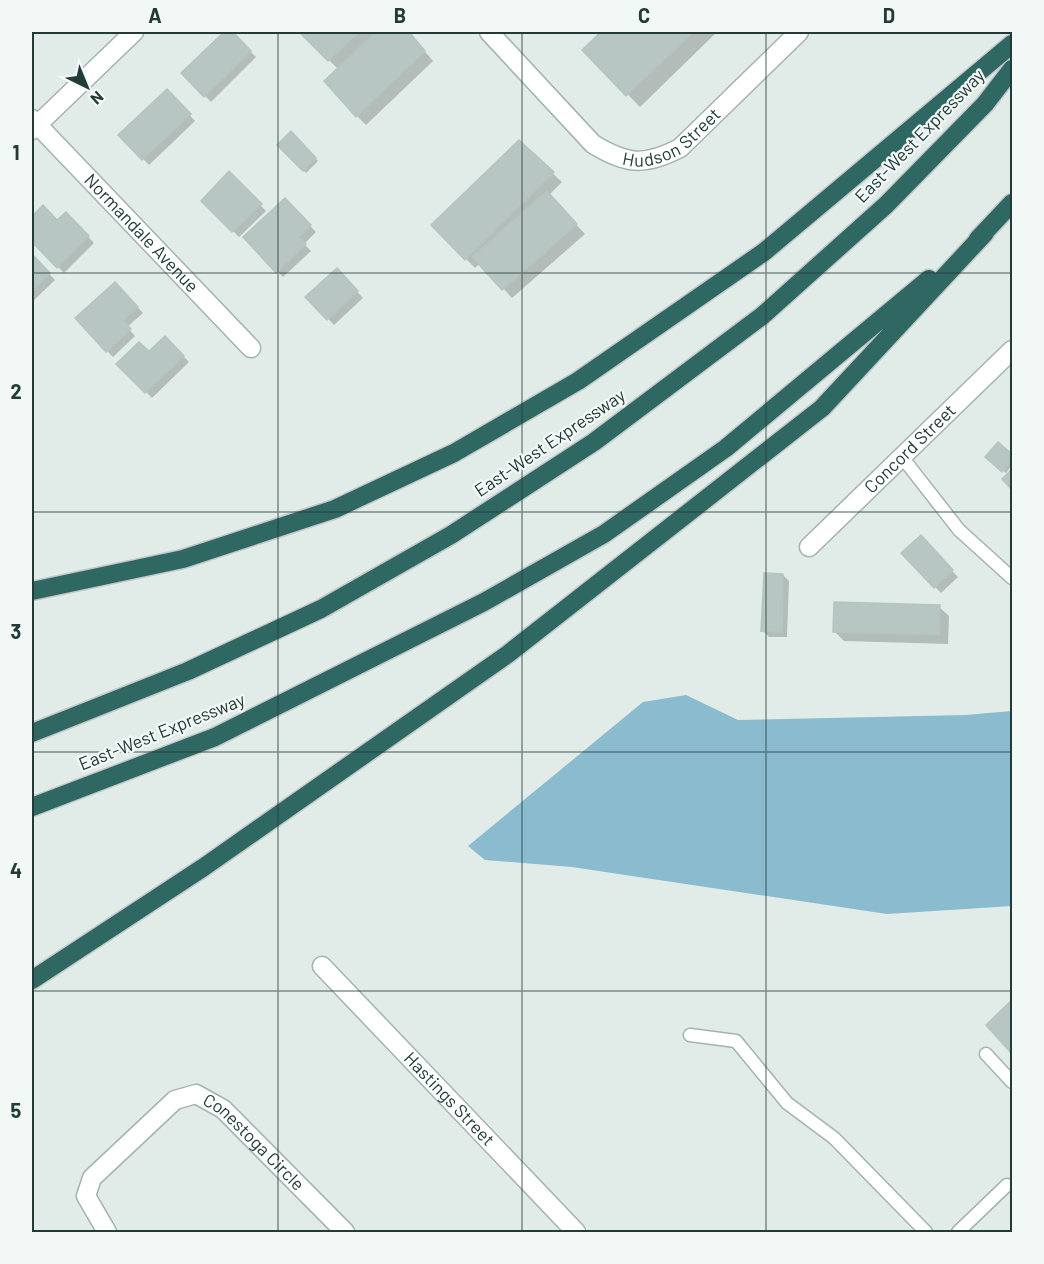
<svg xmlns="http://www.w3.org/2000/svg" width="1044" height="1264" font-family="Barlow,sans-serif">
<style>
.water{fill:#8bbbcf}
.shadow{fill:#0003}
.building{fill:#b7c6c2;stroke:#b4c5c0;stroke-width:1.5}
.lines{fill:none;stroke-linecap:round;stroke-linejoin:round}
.service-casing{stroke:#a4b3b0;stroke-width:15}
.minor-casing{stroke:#a4b3b0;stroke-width:21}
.motorway-casing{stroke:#c1c8c7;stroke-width:21}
.service{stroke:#fff;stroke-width:12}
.minor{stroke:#fff;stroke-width:18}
.motorway{stroke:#2f6763;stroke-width:18}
.grid{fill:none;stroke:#223b38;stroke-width:1.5;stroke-opacity:0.55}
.labels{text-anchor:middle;stroke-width:4.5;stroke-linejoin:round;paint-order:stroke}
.street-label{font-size:18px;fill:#223b38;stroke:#f2f8f6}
.neatline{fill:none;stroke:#223b38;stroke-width:2}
.grid-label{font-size:20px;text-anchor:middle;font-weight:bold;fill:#223b38}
</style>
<rect width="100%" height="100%" fill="#e1ebe8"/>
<path class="water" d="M686,695l52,25 227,-5 47,-4v195l-125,8 -315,-47 -87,-7 -17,-14 175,-144z"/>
<path class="shadow" d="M226,32h5l25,25 -45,45 -28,-29z
M301,32h107l25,29 -67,64 -9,-9 -19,-47z
M603,32h114l-77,75 -56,-57z
M167,91l28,30 -46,44 -29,-30z
M291,134l27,27 -12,12 -27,-28z
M519,142l43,40 -13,13 36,39 -73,64 -32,-35 -5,5 -42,-43z
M229,174l37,37 -27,26 -36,-36z
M285,200l31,32 -12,12 7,7 -28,26 -38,-39z
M43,207l14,15 9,-8 28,29 -30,30 -32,-33v-22z
M32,256l23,24 -23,22z
M337,270l26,28 -29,27 -27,-28z
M121,290l22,23 -16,14 8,9 -22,21 -6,-6z
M165,338l24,24 -37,36 -33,-34 30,-11z
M999,444l13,12v9l-6,8 -19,-16z
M920,537l38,40 -17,16 -38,-39z
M783,575l6,6 -2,56h-18l-6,-6z
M939,607l10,9 -1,28 -104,-3 -9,-9z
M1012,1002v50l-24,-27z"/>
<path class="building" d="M224,32h9l18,19 -47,46 -23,-24z
M299,32h60l-31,29z
M376,32h33l16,19 -69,66 -32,-36z
M601,32h92l-67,64 -44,-46z
M167,89l24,25 -49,46 -24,-25z
M291,131l25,27 -13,13 -26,-26z
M519,140l35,32 -89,88 -34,-35z
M229,171l33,33 -30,28 -31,-31z
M547,191l30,33 -75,66 -30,-33z
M285,198l26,27 -12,12 7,7 -30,29 -33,-36z
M43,205l14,15 9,-8 23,24 -32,32 -25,-26v-26z
M32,254l18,19 -18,18z
M337,268l21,23 -31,29 -22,-23z
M115,282l23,25 -15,13 8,9 -25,23 -31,-34z
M165,336l19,20 -39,37 -29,-29 23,-22 10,9z
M998,442l14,12v6l-10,12 -17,-15z
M1012,469v21l-10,-11z
M921,535l32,35 -19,18 -33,-35z
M764,573l19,1 -1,58 -21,-1z
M834,602l106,3 -1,30 -106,-3z
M1012,1000v54l-26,-29z"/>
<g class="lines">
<defs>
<path id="service" d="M902,457l57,73 53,48
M690,1035l46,6 51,62 47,35 92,94
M986,1054l26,28
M958,1232l49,-47"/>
<g id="minor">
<path id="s1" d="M489,32l104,112c34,21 52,22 87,4l119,-116"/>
<path id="s2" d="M32,119l219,229"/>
<path d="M32,130l102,-98"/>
<path id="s3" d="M809,547l203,-197"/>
<path id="s4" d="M322,966l254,266"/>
<path id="s5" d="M107,1232l-21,-36 6,-18 83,-78 21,-6 27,15 122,123"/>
</g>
<path id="motorway" d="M978,239l34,-36
M32,591l151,-32 152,-50 119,-56 124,-72 186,-129 248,-208
M32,733l156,-62 133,-62 130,-74 143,-93 168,-126 124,-111 99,-101 27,-35
M32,807l183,-70 269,-135 120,-68 122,-86 203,-169
M32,980l172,-113 304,-213 314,-246 163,-175"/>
</defs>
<use href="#service" class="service-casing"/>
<use href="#minor" class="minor-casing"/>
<use href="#motorway" class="motorway-casing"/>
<use href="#service" class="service"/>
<use href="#minor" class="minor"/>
<use href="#motorway" class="motorway"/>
</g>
<path class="grid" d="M278,32v1200M522,32v1200M766,32v1200M32,273h980M32,512h980M32,752h980M32,991h980"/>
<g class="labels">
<g class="street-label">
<text dy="6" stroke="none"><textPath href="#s1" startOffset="242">Hudson Street</textPath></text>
<text transform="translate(920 136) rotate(-46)" y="6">East-West Expressway</text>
<text dy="6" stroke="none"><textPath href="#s2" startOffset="158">Normandale Avenue</textPath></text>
<text transform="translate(550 443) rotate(-34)" y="6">East-West Expressway</text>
<text dy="6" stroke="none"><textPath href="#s3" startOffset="141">Concord Street</textPath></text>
<text transform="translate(162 732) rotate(-22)" y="6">East-West Expressway</text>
<text dy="6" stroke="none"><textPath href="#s4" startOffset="184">Hastings Street</textPath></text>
<text dy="6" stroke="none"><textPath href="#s5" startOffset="272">Conestoga Circle</textPath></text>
</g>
</g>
<rect width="1044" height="1264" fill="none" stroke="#f2f8f6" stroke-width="66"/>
<g transform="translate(87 87) rotate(137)" stroke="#f2f8f6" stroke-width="4.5" paint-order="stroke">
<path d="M0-4.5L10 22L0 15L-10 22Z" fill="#223b38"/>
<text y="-9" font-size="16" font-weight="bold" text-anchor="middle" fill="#223b38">N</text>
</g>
<rect x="33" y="33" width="978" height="1198" class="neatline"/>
<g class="grid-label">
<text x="155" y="23">A</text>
<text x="400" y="23">B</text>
<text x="644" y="23">C</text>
<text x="889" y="23">D</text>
<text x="16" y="160">1</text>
<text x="16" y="399">2</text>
<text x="16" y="639">3</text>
<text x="16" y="878">4</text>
<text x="16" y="1118">5</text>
</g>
</svg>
